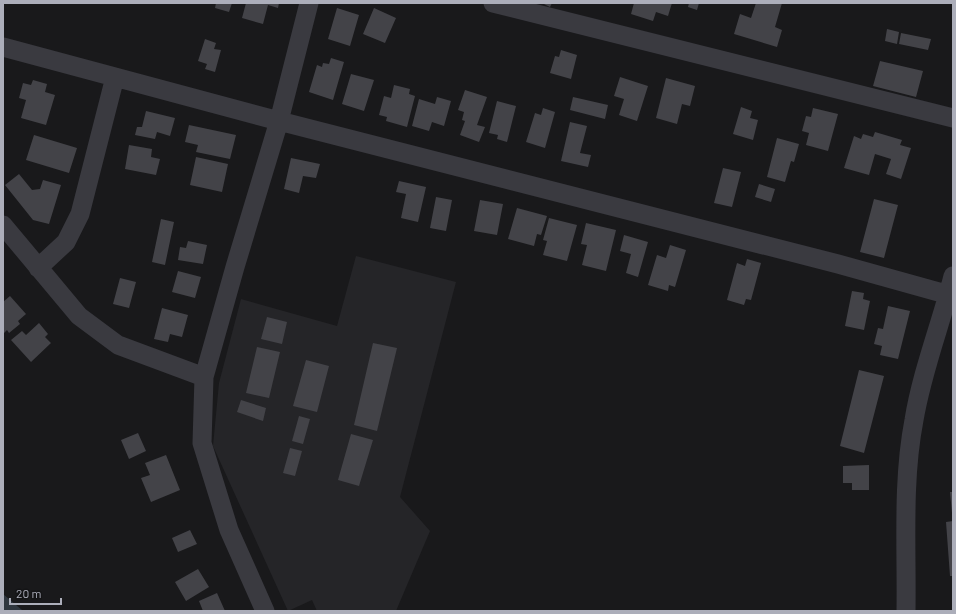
<svg xmlns="http://www.w3.org/2000/svg" width="956" height="614" font-family="Barlow,sans-serif">
<style>
.built{fill:#252528}
.water{fill:#2f363e}
.building{fill:#434348}
.lines{fill:none;stroke-linecap:round;stroke-linejoin:round}
.minor{stroke:#3a3a40;stroke-width:19}
</style>
<rect width="100%" height="100%" fill="#19191b"/>
<path class="built" d="M356,256l100,26 -56,215 30,34 -34,80h-79l-5,-11 -24,11 -75,-165 6,-63 22,-84 96,27z"/>
<path class="water" d="M3,594l19,16v1h-19z"/>
<path class="building" d="M216,3h16l-3,9 -14,-4z
M246,3h33l-1,5 -10,-3 -5,19 -21,-6z
M542,3h10l-2,4z
M634,3h38l-4,13 -12,-4 -3,9 -22,-7z
M689,3h10l-2,7 -9,-3z
M756,3h26l-7,24 7,3 -5,17 -43,-13 6,-20 11,4z
M337,8l22,7 -9,31 -22,-7z
M374,8l22,10 -11,25 -22,-9z
M887,29l12,3 -2,12 -12,-3z
M901,33l30,6 -3,11 -29,-6z
M205,39l11,4 -2,6 7,1 -6,22 -10,-3 2,-5 -9,-3z
M561,50l16,5 -6,24 -21,-6 5,-17 4,1z
M331,58l13,4 -11,38 -24,-8 8,-27 5,2 1,-4 6,1z
M880,61l43,10 -7,26 -43,-11z
M351,74l23,6 -10,31 -22,-7z
M620,77l28,9 -11,35 -18,-6 5,-16 -10,-3z
M666,78l29,8 -5,20 -8,-2 -5,20 -21,-6z
M33,80l14,4 -2,8 10,3 -9,30 -25,-7 5,-18 -7,-2 4,-15 8,2z
M394,85l16,4 -1,5 6,2 -8,31 -21,-6 1,-4 -8,-2 5,-19 7,2z
M465,90l22,7 -10,28 8,2 -6,15 -19,-7 5,-14 -3,-1 2,-8 -6,-2z
M437,97l14,4 -7,25 -12,-4 -3,9 -17,-5 7,-27 16,5z
M573,97l35,8 -3,14 -35,-9z
M497,101l19,5 -9,36 -10,-3 1,-4 -9,-2z
M741,107l11,4 -2,7 8,2 -5,20 -20,-6z
M543,108l12,4 -10,36 -19,-6 9,-29 6,2z
M813,108l25,6 -10,37 -22,-6 3,-12 -7,-2 4,-15 5,1z
M146,111l29,7 -5,18 -13,-4 -2,7 -20,-4 2,-8h5z
M570,122l17,4 -7,27 11,2 -3,12 -27,-6z
M189,125l47,10 -6,24 -34,-7 2,-7 -13,-3z
M875,132l27,8 -2,5 11,3 -10,31 -15,-5 5,-15 -16,-5 -6,21 -25,-7 10,-32 7,3 2,-5 10,3z
M34,135l43,13 -8,25 -43,-13z
M777,138l22,6 -5,18 -3,-1 -6,21 -18,-5z
M129,145l23,4 -1,8 9,2 -4,16 -31,-6z
M196,157l32,7 -6,28 -32,-7z
M291,158l29,6 -4,14 -13,-2 -4,17 -15,-4z
M723,168l18,4 -9,35 -18,-4z
M19,174l13,16 8,-1 3,-9 18,5 -12,39 -16,-4 -28,-35z
M399,181l27,6 -8,35 -17,-4 5,-24 -10,-2z
M759,184l16,5 -4,13 -16,-5z
M436,197l16,3 -6,31 -16,-3z
M874,199l24,6 -14,53 -24,-6z
M480,200l23,4 -6,31 -23,-4z
M517,208l30,8 -6,19 -4,-1 -3,12 -26,-7z
M549,218l28,7 -10,36 -24,-6 4,-14 -4,-1z
M161,219l13,3 -9,43 -13,-3z
M586,223l30,7 -10,41 -24,-6 5,-20 -6,-1z
M624,235l24,7 -10,35 -12,-4 5,-19 -11,-3z
M188,241l19,4 -4,19 -25,-4 2,-13 6,1z
M670,245l16,5 -11,37 -6,-2 -1,6 -20,-6 9,-30 9,3z
M747,259l14,4 -10,37 -5,-1 -2,6 -17,-5 10,-37 8,3z
M178,271l23,6 -6,21 -23,-6z
M120,278l16,4 -7,26 -16,-4z
M852,291l12,2 -1,6 7,2 -6,29 -19,-4z
M10,296l16,18 -8,7 2,3 -11,9 -2,-3 -3,3 -1,-31z
M888,306l22,5 -12,48 -18,-4 2,-9 -8,-2 4,-16 5,1z
M162,308l26,7 -6,22 -12,-3 -2,8 -14,-3z
M267,317l20,5 -5,22 -21,-5z
M39,323l9,11 -3,3 6,6 -20,19 -20,-22 11,-9 4,4z
M373,343l24,5 -20,83 -23,-6z
M257,347l23,5 -11,46 -23,-5z
M306,360l23,6 -12,46 -24,-6z
M859,370l25,6 -20,77 -24,-7z
M241,400l25,8 -3,13 -26,-9z
M299,416l11,3 -7,25 -11,-3z
M138,433l8,18 -17,8 -8,-19z
M351,434l22,6 -14,46 -21,-6z
M290,448l12,3 -7,25 -12,-3z
M166,455l14,35 -29,12 -10,-24 9,-3 -5,-12z
M869,465v25h-17v-7h-9v-17z
M950,492h3v21h-1z
M953,521v55h-3l-4,-54z
M190,530l7,14 -19,8 -6,-14z
M198,569l11,18 -23,14 -11,-19z
M217,593l8,18h-22l-4,-10z"/>
<g class="lines">
<path class="minor" d="M493,3l460,115
M3,47l276,74 559,143 115,32
M3,225l76,91 39,29 86,32
M38,268l28,-26 14,-28 35,-137
M265,611l-36,-81 -27,-87 2,-66 31,-110 44,-146 30,-118
M906,611c1,-63 -4,-129 8,-191 8,-49 27,-96 39,-144"/>
</g>
<rect width="956" height="614" fill="none" stroke="#acaeba" stroke-width="8"/>
<path d="M10 598v6h51v-6" fill="none" stroke="#acaeba" stroke-width="2"/>
<text x="16" y="598" font-size="12" fill="#acaeba" stroke="#141416" stroke-width="3" paint-order="stroke">20 m</text>
</svg>
